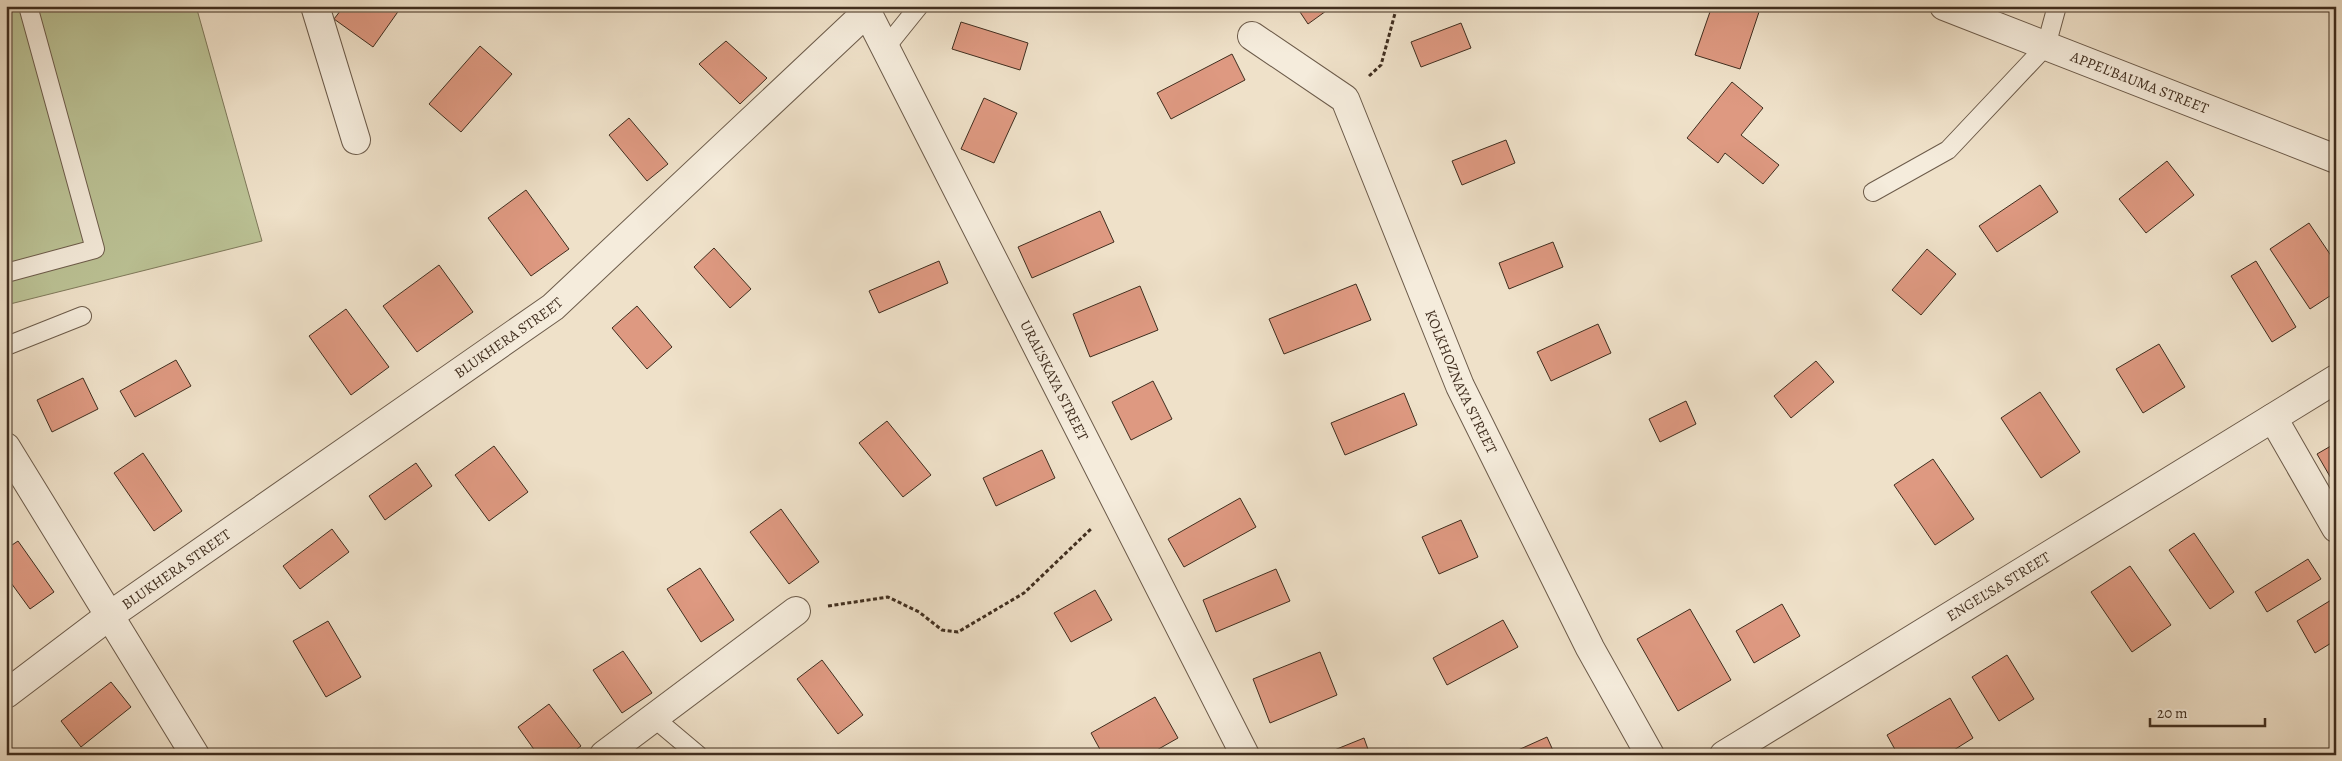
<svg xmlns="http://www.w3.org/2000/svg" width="2342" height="761" font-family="Alegreya,serif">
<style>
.green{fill:#bbc295;stroke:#7e785a}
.building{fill:#de9981;stroke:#402e1f}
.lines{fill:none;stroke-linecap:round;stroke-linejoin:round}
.lane-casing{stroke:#6c5b4a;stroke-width:20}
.street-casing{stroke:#6c5b4a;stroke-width:30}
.path{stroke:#402e1f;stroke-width:3;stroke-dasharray:4 2.5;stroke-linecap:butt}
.lane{stroke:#f5ecdc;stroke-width:18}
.street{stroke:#f5ecdc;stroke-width:28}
.labels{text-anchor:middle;stroke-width:5;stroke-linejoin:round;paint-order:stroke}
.street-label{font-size:15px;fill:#402e1f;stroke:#f5ecdc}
</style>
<rect width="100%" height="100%" fill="#efe1c9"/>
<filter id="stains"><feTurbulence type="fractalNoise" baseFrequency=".004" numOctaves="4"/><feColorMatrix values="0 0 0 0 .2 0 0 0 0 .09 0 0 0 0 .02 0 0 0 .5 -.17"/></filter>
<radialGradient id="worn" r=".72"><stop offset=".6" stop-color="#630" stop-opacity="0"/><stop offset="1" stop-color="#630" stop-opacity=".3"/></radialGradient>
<path class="green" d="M6,6h190l66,235 -256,64z"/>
<path class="building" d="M344,6h58l-29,41 -39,-28z
M1296,6h37l-25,18z
M1712,6h49l-21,63 -45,-14z
M961,22l67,21 -8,27 -68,-21z
M1461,23l10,25 -50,19 -10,-25z
M726,41l41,37 -27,26 -41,-40z
M480,46l32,28 -51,58 -32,-28z
M1232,54l13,26 -74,39 -14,-26z
M1732,82l31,26 -22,27 38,30 -16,19 -38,-31 -7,10 -31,-25z
M984,98l33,15 -23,50 -33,-14z
M629,118l39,46 -21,17 -38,-46z
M1506,140l9,23 -53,22 -10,-24z
M2167,161l27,34 -48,38 -27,-34z
M2040,185l18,27 -61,40 -18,-26z
M526,190l43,59 -38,27 -43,-58z
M1100,211l14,31 -82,36 -14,-31z
M2309,223l27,40v29l-26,17 -40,-60z
M1553,242l10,25 -54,22 -10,-26z
M714,248l37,41 -21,19 -36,-41z
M1927,249l29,25 -35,41 -29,-25z
M939,261l9,22 -69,30 -10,-22z
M2256,261l40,66 -24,15 -41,-66z
M439,265l34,47 -56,40 -34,-46z
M1356,284l15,36 -87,34 -15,-35z
M1140,286l18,44 -68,27 -17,-43z
M637,306l35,41 -25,22 -35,-41z
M346,309l43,58 -38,28 -42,-59z
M1598,324l13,29 -60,28 -14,-29z
M2159,344l26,43 -42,26 -27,-44z
M176,360l15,26 -56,31 -15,-26z
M1816,361l18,21 -43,36 -17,-22z
M83,378l15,31 -46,23 -15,-32z
M1153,381l19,38 -41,21 -19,-38z
M2040,392l40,60 -39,26 -40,-60z
M1404,393l13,32 -72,30 -14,-32z
M1686,401l10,23 -36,18 -11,-23z
M887,421l44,54 -28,22 -44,-54z
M2336,443v44l-19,-33z
M494,446l34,46 -39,29 -34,-46z
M1042,450l13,28 -59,28 -13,-28z
M143,453l39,58 -28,20 -40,-58z
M1933,459l41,60 -39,26 -41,-60z
M416,463l16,23 -47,34 -16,-24z
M1240,498l16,29 -72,40 -16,-28z
M781,509l38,53 -30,22 -39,-52z
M1461,520l17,37 -39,17 -17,-37z
M332,529l17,23 -49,37 -17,-23z
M2194,533l40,59 -24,17 -41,-59z
M18,541l36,51 -24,17 -24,-33v-27z
M2308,559l13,20 -54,33 -12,-20z
M2130,566l41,59 -39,27 -41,-60z
M700,568l34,52 -33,22 -34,-53z
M1276,569l14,32 -74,31 -13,-32z
M1095,590l17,30 -41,22 -17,-29z
M2336,597v43l-21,13 -18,-32z
M1782,604l18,32 -46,27 -18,-32z
M1690,609l41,71 -53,31 -41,-72z
M1503,620l15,27 -71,38 -14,-27z
M328,621l33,56 -35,20 -33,-56z
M623,651l29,42 -30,20 -29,-43z
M1320,652l17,43 -67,28 -17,-44z
M2007,655l27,44 -35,22 -27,-44z
M822,660l41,55 -25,19 -41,-55z
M111,682l20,25 -50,40 -20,-26z
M1155,697l23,41 -30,17h-45l-12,-22z
M1950,698l23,40 -27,17h-48l-11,-20z
M549,704l32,42 -12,9h-31l-20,-28z
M1547,737l8,18h-48z
M1364,738l6,17h-48z"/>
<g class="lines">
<defs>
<path id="lane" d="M886,47l33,-41
M1873,192l75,-42 98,-104 11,-40
M6,273l89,-24 -67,-243
M6,344l3,1 73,-29
M654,718l44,37"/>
<g id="street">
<path d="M315,6l41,134"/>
<path id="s1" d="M864,6l381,749"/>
<path id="s2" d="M1944,6l392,153"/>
<path id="s3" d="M1252,36l93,63 115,287 130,262 60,107"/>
<path d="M2273,418l63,110"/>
<path d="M6,447l189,308"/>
<path id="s4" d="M6,694l103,-78 444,-309 315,-296"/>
<path d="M604,755l192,-144"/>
<path id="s5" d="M1724,755l612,-376"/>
</g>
</defs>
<use href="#lane" class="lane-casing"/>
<use href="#street" class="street-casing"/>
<path class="path" d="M1369,76l12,-11 16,-59
M828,606l60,-9 31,15 23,18 16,2 66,-39 68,-65"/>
<use href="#lane" class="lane"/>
<use href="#street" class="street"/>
</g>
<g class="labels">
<g class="street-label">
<text dy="5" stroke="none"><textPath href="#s2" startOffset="210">APPEL'BAUMA STREET</textPath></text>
<text dy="5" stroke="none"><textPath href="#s4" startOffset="616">BLUKHERA STREET</textPath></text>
<text dy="5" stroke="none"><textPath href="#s1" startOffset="420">URAL'SKAYA STREET</textPath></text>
<text dy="5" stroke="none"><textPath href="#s3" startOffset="418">KOLKHOZNAYA STREET</textPath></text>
<text dy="5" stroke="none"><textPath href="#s4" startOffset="211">BLUKHERA STREET</textPath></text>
<text dy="5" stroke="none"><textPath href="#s5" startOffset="322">ENGEL'SA STREET</textPath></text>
</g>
</g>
<rect width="2342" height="761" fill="none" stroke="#efe1c9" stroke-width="25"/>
<rect x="8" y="8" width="2327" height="746" fill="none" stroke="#402e1f" stroke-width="2.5"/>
<rect x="12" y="12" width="2317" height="736" fill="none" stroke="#402e1f"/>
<path d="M2150 718v8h115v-8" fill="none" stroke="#402e1f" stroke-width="2.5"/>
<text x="2157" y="718" font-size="15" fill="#402e1f" stroke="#f5ecdc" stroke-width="4" paint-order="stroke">20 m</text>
<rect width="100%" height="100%" filter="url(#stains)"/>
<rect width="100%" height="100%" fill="url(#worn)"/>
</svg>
